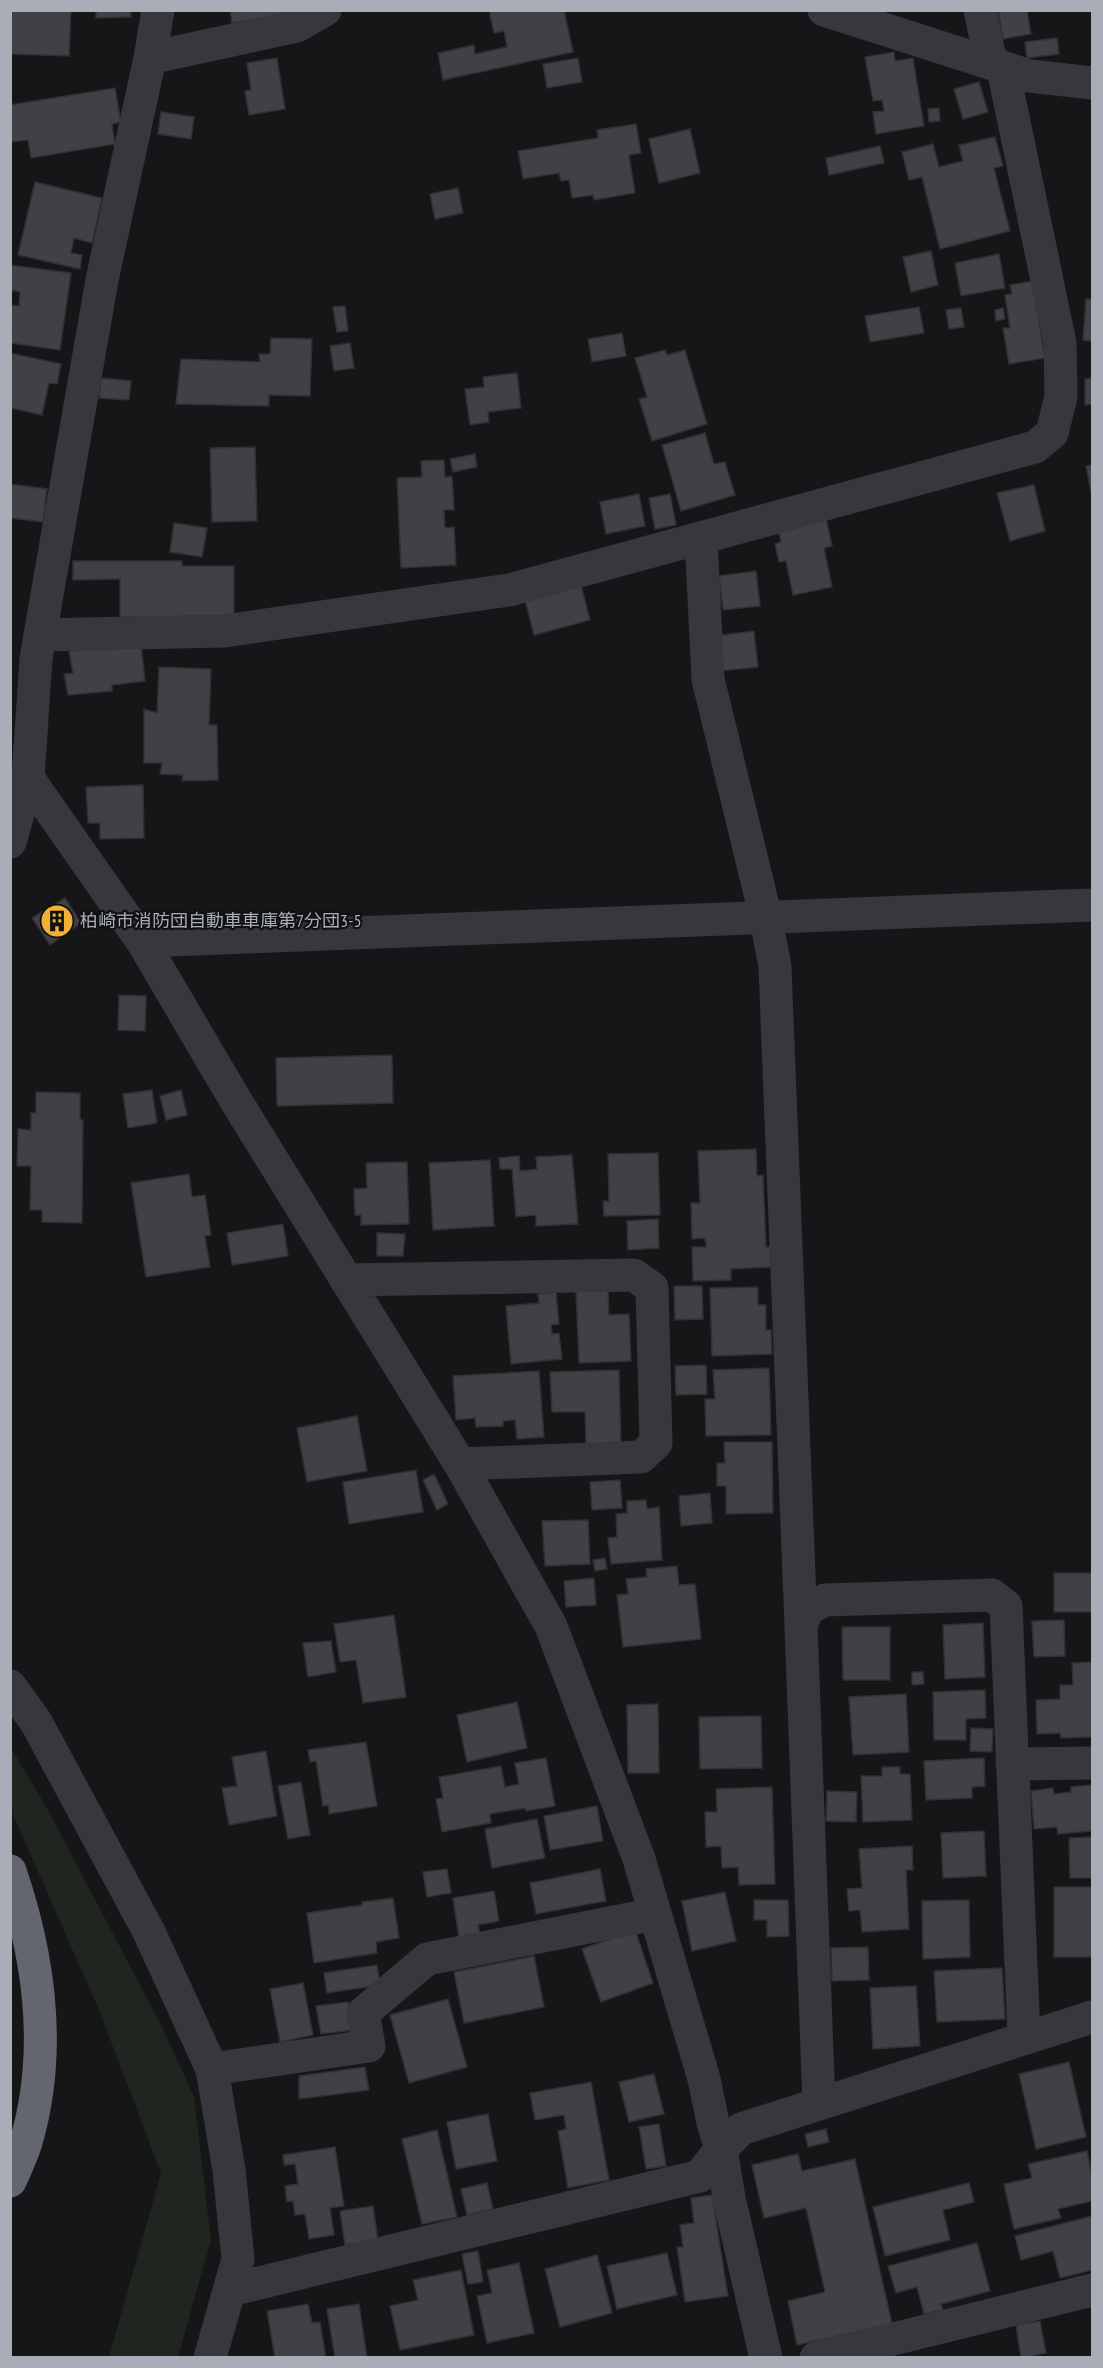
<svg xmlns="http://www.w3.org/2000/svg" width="1103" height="2368" font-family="'PT Sans Narrow','Noto Sans JP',sans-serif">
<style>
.green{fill:#1e261f}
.building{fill:#404145;stroke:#303034;stroke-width:1.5}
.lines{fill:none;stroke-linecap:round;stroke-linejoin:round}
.street{stroke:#37383d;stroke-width:33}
.highway{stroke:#63666e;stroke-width:33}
.labels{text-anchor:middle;stroke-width:4.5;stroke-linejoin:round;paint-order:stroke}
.poi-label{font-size:18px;fill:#a8adb8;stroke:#111113;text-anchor:start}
</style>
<rect width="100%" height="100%" fill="#161618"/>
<path class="green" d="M10,1746l38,64 115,219 31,68 17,143 -33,117h-69l52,-184 -62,-163 -88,-200z"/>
<path class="building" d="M10,10h61l-2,46 -59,-2z
M96,10h34l1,7 -35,1z
M230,10h52v5l-50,8z
M489,10h75l9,42 -130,28 -5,-27 36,-8 1,9 32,-7 -3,-16 -10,2z
M998,10h29l4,24 -28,5z
M1057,38l2,16 -32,4 -2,-16z
M894,52l1,9 18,-3 11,68 -48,8 -3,-22 11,-1 -2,-11 -9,1 -8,-44z
M277,58l8,51 -36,6 -4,-24 6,-1 -4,-27z
M578,58l4,24 -35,6 -4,-24z
M979,82l9,30 -25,7 -9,-30z
M115,88l6,34 -9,2 3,20 -84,14 -3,-18 -18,2v-37z
M939,108l1,13 -11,1 -1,-13z
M161,112l33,5 -3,22 -33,-5z
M636,124l5,29 -12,2 6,38 -41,7 -1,-5 -21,3 -3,-18 -8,1 -2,-8 -36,6 -5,-28 80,-13 -1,-8z
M690,129l10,44 -41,10 -10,-44z
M995,137l8,29 -9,2 16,63 -70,18 -18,-72 -13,3 -7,-28 31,-8 6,23 24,-6 -4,-16z
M880,146l4,17 -55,12 -3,-17z
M35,182l67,16 -10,45 -18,-5 -3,15 11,2 -2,14 -62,-14z
M458,188l5,25 -28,6 -5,-25z
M931,251l7,34 -27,7 -8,-35z
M999,254l6,34 -44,8 -6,-33z
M10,265l61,8 -11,77 -50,-7 2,-15 -2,-1v-22l9,1 1,-14 -10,-2z
M1032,281l13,77 -36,6 -6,-36h7l-5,-33 7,-1 -2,-9z
M1086,299h6v42l-9,-1z
M345,306l3,25 -11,1 -4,-25z
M919,307l5,26 -54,9 -5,-26z
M961,308l3,19 -15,2 -3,-19z
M1003,308l2,11 -9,2 -1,-11z
M622,333l4,23 -34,6 -4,-23z
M271,338l41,1 -2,57 -41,-1v11l-93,-2 5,-45 79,3 -1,-8h11z
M350,343l4,25 -20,3 -4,-25z
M665,350l2,5 18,-5 22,74 -55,17 -13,-42 8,-2 -12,-39z
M10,353l51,11 -4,20 -8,-1 -7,32 -32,-7z
M517,373l4,35 -33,4 1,10 -19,3 -5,-36 19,-2 -1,-10z
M101,378l30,3 -2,19 -30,-2z
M1092,378v26l-7,1v-26z
M705,433l9,31 11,-2 10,33 -54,16 -19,-66z
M255,447l2,74 -45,1 -2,-74z
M475,454l2,13 -24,5 -3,-13z
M444,460l1,17 7,-1 2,34h-10l1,18 9,-1 2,38 -55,3 -4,-90 25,-1 -1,-16z
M1092,465v28h-1l-5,-27z
M10,484l37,5 -4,33 -33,-4z
M1034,485l11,46 -35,10 -13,-48z
M639,494l6,32 -39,8 -6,-32z
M670,494l6,31 -21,4 -6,-31z
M826,518l6,28 -8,2 8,39 -39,8 -7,-34 -7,1 -4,-18 6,-2 -3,-14z
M174,523l33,5 -5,29 -32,-5z
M73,561h109v5h52v51h-114v-38l-47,1z
M756,571l4,35 -37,4 -4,-34z
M581,585l9,35 -56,15 -9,-35z
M754,631l4,36 -39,4 -4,-35z
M141,644l4,37 -33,4v6l-44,4 -4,-21 9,-1 -4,-22z
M159,667l52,2 -2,56h8l1,55 -36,1 1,-6 -23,-1 2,-11h-18v-54l13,4z
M143,785l1,53 -44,1v-16h-12l-2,-36z
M65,898l16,25 -31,22 -18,-27z
M119,995l27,1 -1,35 -27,-1z
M392,1055l1,48 -116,3 -1,-48z
M152,1090l5,33 -29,5 -5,-34z
M181,1090l6,25 -21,5 -6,-24z
M36,1092l44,1v27h3l-1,103 -40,-1v-12h-12l1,-44h-14l1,-37 13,1v-17h5z
M756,1149l1,27 6,-1 3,72h4l1,20 -40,2v11l-38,1 -1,-34h14l-1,-9 -13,1 -1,-36h9l-2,-52z
M658,1153l2,62 -56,1 -1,-15h6l-1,-47z
M572,1155l6,69 -42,2v-11l-20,2 -4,-48h-12l-1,-11 20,-2 1,15 17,-2 -1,-12z
M490,1160l4,66 -61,4 -4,-67z
M407,1162l2,62 -48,1v-10h-6l-1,-26 13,-1 -1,-25z
M189,1174l3,23 13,-2 6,40 -6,1 5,31 -64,10 -15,-94z
M658,1219l1,29 -31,2 -1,-29z
M283,1224l5,32 -56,9 -5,-32z
M377,1233l28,1 -2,22h-26z
M674,1286h28l1,33 -28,1z
M758,1287v18h8v25h5l1,24 -60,2 -2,-68z
M608,1289l1,26 20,-1 2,47 -52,2 -3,-73z
M556,1292l3,32 -8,1 1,9 7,-1 3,26 -51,5 -5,-58 33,-3 -1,-9z
M706,1365l1,29 -31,1 -1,-29z
M769,1368l2,67 -65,1 -1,-37h10l-2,-29z
M619,1370l2,73 -35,1 -1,-32h-33l-2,-40z
M539,1371l5,66 -27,2 -2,-19 -12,1v5l-27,1 -1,-9 -19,2 -3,-44z
M357,1416l10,55 -60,11 -10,-54z
M724,1442h48l1,71 -47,1v-28h-9v-23h8z
M416,1470l7,42 -74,12 -6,-42z
M434,1474l14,30 -11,6 -14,-30z
M620,1480l2,28 -30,2 -2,-28z
M710,1493l2,30 -31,3 -2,-30z
M646,1500l1,9 12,-2 3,53 -51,4 -3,-26 9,-1 -1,-23 11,-1v-12z
M588,1520l2,44 -45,2 -3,-45z
M605,1558l2,11 -12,2 -2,-11z
M677,1566l2,19 16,-1 6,55 -78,8 -6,-52 11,-1 -2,-15 21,-2 -1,-8z
M1054,1573h38v39h-38z
M594,1578l2,27 -30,2 -2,-26z
M394,1615l12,82 -43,6 -7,-43 -16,2 -6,-38z
M1064,1620l1,36 -31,1 -2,-36z
M983,1623l2,54 -40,2 -2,-54z
M842,1627h48v53h-47z
M331,1641l5,31 -28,5 -5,-34z
M1092,1662v75l-31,1 -1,-5 -23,1 -1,-34 24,-1v-14h13l-1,-22z
M912,1672h11l1,12 -12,1z
M985,1690l1,28 -20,1v21h-32l-1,-48z
M906,1694l3,58 -56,3 -4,-58z
M517,1702l10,46 -60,14 -10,-47z
M658,1704l1,69h-31l-1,-68z
M761,1716l1,52 -62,1 -1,-52z
M971,1728l22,1 -1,23 -22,-1z
M366,1742l11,64 -48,8 -1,-9 -5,1 -7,-45 -6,1 -2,-12z
M266,1751l11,65 -48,9 -7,-37 15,-2 -5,-29z
M546,1758l9,48 -29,5 -1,-3 -35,6 1,9 -49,9 -6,-33 7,-1 -4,-21 62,-11 4,21 14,-3 -4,-21z
M984,1758l1,28 -13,1v11l-46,2 -2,-39z
M882,1767h18v7h10l2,46 -49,2 -2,-46h21z
M301,1782l9,53 -22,4 -10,-53z
M1092,1785v46l-34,3 -1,-7 -23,2 -3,-38 22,-3 1,6 17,-2v-5z
M772,1787l3,97 -36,1 -1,-18 -16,1 -1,-22 -15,1 -1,-35h12l-1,-23z
M827,1791l30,1 -1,30 -30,-1z
M597,1806l6,35 -53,9 -6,-34z
M537,1819l8,39 -53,10 -7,-39z
M984,1831l2,45 -43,2 -2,-45z
M1092,1837v41h-22l-1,-40z
M912,1846l1,24h-7l3,59 -47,3 -2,-22 -11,1 -2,-22 15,-1 -3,-39z
M447,1869l4,24 -24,4 -4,-25z
M600,1869l6,32 -70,13 -6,-31z
M1054,1887h38v70h-38z
M494,1891l5,30 -21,4 2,9 -21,4 -6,-40z
M725,1892l11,49 -44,10 -10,-50z
M393,1898l6,40 -23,4 1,11 -63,10 -7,-50 55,-8v-3z
M754,1900h34l1,36 -22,1v-17h-13z
M969,1900l1,57 -47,2 -1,-58z
M635,1930l18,53 -52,19 -19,-53z
M868,1947l1,33 -37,1 -1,-33z
M534,1956l10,51 -80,16 -10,-51z
M377,1965l3,20 -53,8 -3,-20z
M1002,1968l3,51 -68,3 -3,-51z
M303,1983l10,52 -33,7 -10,-53z
M916,1986l4,60 -47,3 -3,-61z
M448,1999l19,68 -58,16 -19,-68z
M348,2002l4,28 -31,4 -5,-28z
M1069,2062l17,75 -50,12 -17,-75z
M365,2067l4,23 -70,9v-23z
M654,2074l10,40 -35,8 -10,-40z
M591,2082l18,98 -41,8 -10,-57 8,-2 -2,-14 -29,5 -5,-27z
M488,2114l9,47 -41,8 -9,-47z
M659,2124l7,42 -20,3 -7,-42z
M826,2129l3,13 -21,5 -3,-13z
M437,2130l20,87 -35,7 -20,-85z
M335,2147l9,59 -14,2 4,27 -25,4 -4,-25 -10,1 -2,-14 -6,1 -2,-16 13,-2 -3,-20 -11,1 -1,-10z
M1087,2151l5,25v25l-34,8 3,9 -47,11 -10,-45 28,-6 -4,-14z
M798,2154l4,17 53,-12 37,165 -95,21 -9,-44 37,-9 -19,-84 -42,10 -12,-53z
M487,2183l6,26 -26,6 -6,-26z
M969,2183l5,19 -31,8 7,30 -65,16 -12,-49z
M712,2195l16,101 -43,6 -8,-55h6l-3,-22 14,-2 -3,-25z
M373,2206l5,34 -33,5 -5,-34z
M1092,2216v54l-32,8 -7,-27 -32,9 -6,-24z
M977,2243l13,48 -49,13 2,6 -19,4 -7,-27 -21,6 -8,-27z
M478,2251l5,31 -15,2 -6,-30z
M667,2253l10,42 -60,14 -10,-43z
M597,2255l15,58 -52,14 -15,-58z
M519,2263l15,70 -47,10 -10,-47 15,-3 -5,-23z
M461,2270l13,65 -74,15 -10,-44 28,-6 -5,-20z
M308,2304l4,19 8,-1 6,36h-51l-8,-47z
M359,2304l8,54h-32l-8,-49z
M1040,2321l6,32 -25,5 -5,-33z"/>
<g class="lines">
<path class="street" d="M158,10l-8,48 -48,222 -62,355 -4,24 -8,119 114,163 94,160 224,363 91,162 88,233 65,220 9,44 8,26 8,49 37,160
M824,10l206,66 62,7
M980,10l11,53
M150,58l147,-32 28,-16
M701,538l7,141 58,239 9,49 26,659
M40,635l184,-4 285,-41 526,-143 17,-14 9,-36 -1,-54 -57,-274
M10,842l18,-64
M142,941l950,-36
M346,1280l288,-5 18,13 4,155 -15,14 -181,7
M10,1686l26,36 113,210 63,137 17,101 9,89 -28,99
M1012,1764l80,-1
M212,2069l157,-23 -6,-33 64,-54 228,-45
M819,2104l-18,-478 7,-17 17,-9 167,-5 14,11 18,431
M230,2290l470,-114 21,-27 20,-20 351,-112
M816,2358l276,-68"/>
<path class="highway" d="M10,1871c30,88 42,182 16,271 -4,13 -10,26 -16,39"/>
</g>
<defs>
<symbol id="building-disc" viewBox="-11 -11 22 22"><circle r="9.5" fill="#f2b134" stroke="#111113"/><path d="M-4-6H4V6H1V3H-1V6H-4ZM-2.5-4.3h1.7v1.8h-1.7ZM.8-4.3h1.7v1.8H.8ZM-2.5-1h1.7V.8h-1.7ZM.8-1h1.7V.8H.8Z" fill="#111"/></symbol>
</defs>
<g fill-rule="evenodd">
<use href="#building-disc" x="38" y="902" width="38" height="38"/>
</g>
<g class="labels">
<g class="poi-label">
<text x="80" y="927">柏崎市消防団自動車車庫第7分団3-5</text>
</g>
</g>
<rect width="1103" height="2368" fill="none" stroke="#a8adb8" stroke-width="24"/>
</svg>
